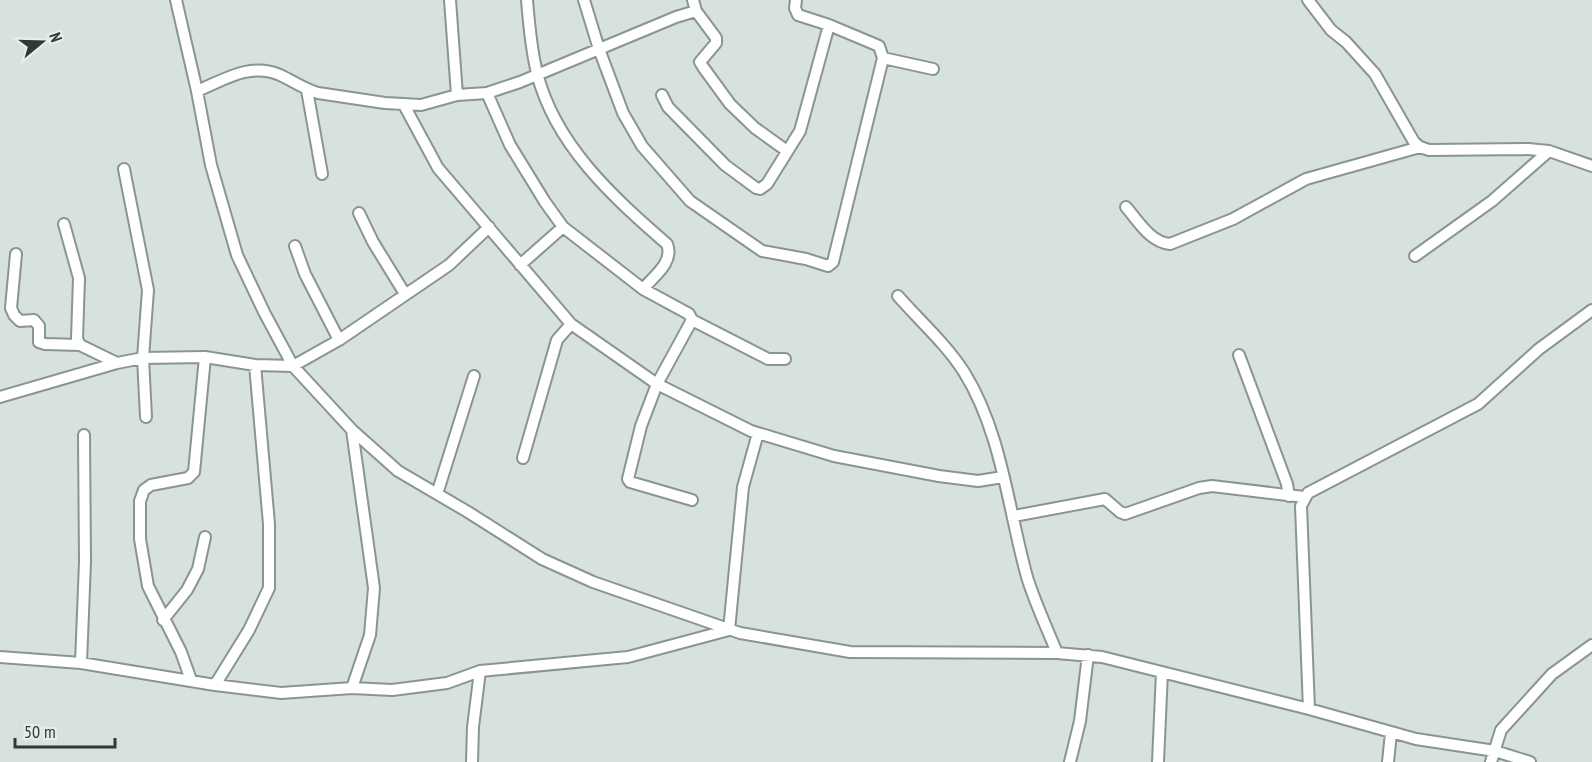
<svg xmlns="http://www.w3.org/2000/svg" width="1592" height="762" font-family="'PT Sans Narrow',sans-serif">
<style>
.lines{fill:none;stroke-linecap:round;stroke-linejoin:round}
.street-casing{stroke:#8a9592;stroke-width:14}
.street{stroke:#fff;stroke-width:10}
</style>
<rect width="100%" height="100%" fill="#d7e2df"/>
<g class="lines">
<defs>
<path id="street" d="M176,0l21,91 14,74 26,90 27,57 29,54 59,64 46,41 70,41 74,47 51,23 147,51 110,19 207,1 45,4 207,52 107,30 79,12 35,11
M450,0l7,95
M527,0c2,25 4,49 10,73 18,72 76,124 130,171 7,18 -12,31 -24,45l46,25 3,6 -35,64 -16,42 -13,53 2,3 62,18
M584,0l15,49 24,64 19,33 48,55 72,50 44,8 22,7 5,-4 50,-204 -4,-12 -50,-21 -31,-10 -3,-7 1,-8
M1308,0l23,30 15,12 29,32 39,68 6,5 9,3 99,-1 21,2 43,15
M696,11l20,27v5l-16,19 3,5 27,37 25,24 32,23
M883,58l50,11
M307,90l15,84
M197,91c27,-11 53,-29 83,-16 13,6 24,14 38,18l67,10 36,2 36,-10 30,-2 33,-11 156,-65 20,-6 -3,-11
M487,93l23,52 35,57 18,25 80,62
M662,95l6,12 57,58 31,23 4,1 7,-5 33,-53 29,-106
M404,105l34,63 133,156 86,60 94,47 83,25 105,20 39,5 25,-4
M124,169l24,121 -5,68 3,59
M1126,207c13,15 24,35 44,37l63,-25 73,-40 114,-32
M359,213l14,29 32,52
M64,224l15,54 -2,61 3,6 37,18
M295,246l10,28 34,66
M16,254l-5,54 3,7 6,6 14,-1 5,6v16l6,2 35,1
M1415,256l77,-55 57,-50
M520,265l43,-38
M898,296c22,25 48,48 66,76 38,61 44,137 63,205 8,26 20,51 30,76
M692,320l76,39h17
M1239,355l48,129 2,12
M0,397l117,-34 26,-5 62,-1 50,8 38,1 46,-26 110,-75 40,-38
M352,430l22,158 -4,47 -18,53
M523,458l34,-118 14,-16
M437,494l37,-118
M1014,516l91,-17 15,13 5,2 74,-26 13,-2 92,11
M163,620l24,-30 11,-21 7,-32
M0,657l81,6 134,22 66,8 71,-5 40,2 55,-7 33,-12 148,-14 101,-27 14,-143 15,-54
M81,663l4,-101 -1,-127
M191,680l-10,-28 -33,-66 -8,-47v-38l4,-11 7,-5 37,-7 6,-6 11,-115
M215,685l34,-55 20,-42v-64l-14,-159
M1309,709l-8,-203 7,-13 170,-89 61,-55 53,-39
M472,762l1,-35 7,-56
M1070,762l10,-41 8,-66
M1158,762l4,-90
M1388,762l3,-29
M1491,762l10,-32 51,-56 40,-29"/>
</defs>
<use href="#street" class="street-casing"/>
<use href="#street" class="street"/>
</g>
<g transform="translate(42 42) rotate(71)" stroke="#e4efec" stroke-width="4.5" paint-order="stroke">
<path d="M0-4.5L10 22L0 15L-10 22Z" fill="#333736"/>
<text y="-9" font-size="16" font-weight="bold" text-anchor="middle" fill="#333736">N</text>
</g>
<path d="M15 738v9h100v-9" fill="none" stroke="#333736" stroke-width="3"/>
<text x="24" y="738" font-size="18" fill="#333736" stroke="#e4efec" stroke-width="4.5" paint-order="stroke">50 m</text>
</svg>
